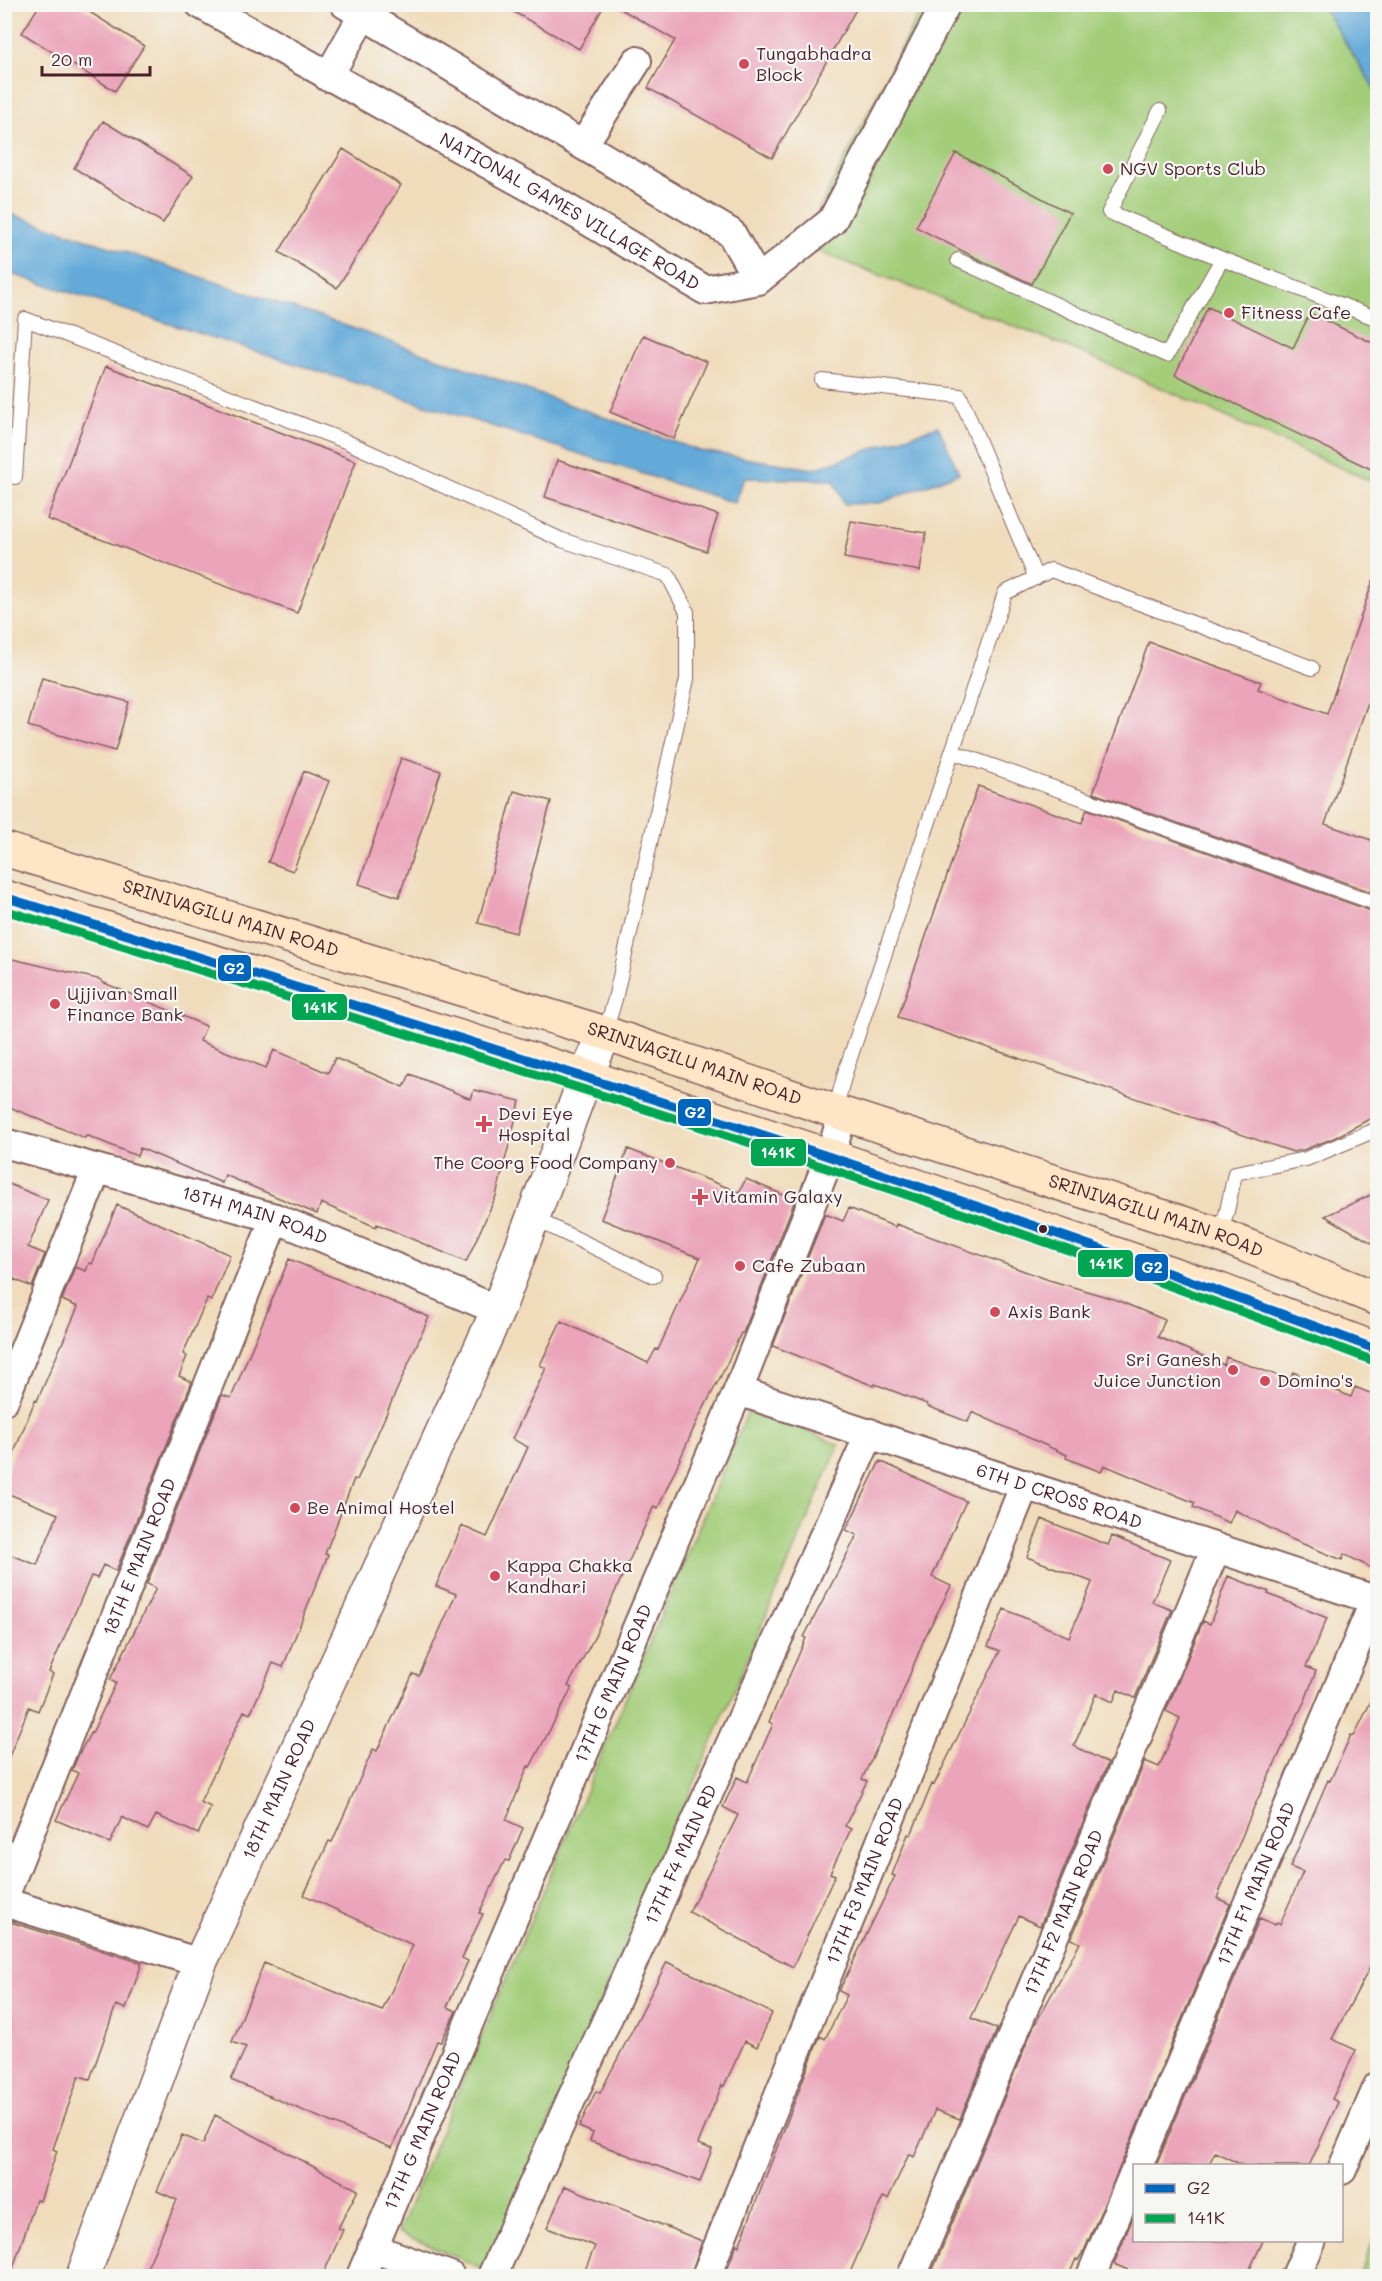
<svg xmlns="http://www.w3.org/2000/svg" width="1382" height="2281" font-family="Mali,sans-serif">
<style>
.green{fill:#a3cd79;stroke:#767652;stroke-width:1.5}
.water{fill:#63aad9;stroke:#566482;stroke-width:1.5}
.building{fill:#eba4b9}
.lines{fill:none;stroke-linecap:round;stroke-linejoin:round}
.service-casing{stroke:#84615d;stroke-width:16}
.minor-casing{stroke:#84615d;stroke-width:32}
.tertiary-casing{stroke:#84615d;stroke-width:36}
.secondary-casing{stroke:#84615d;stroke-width:36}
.service{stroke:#fff;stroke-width:14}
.minor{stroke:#fff;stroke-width:28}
.tertiary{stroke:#fff;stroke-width:33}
.secondary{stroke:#fee5c5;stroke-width:33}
.bus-1-casing{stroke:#f6f6f2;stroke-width:14}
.bus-2-casing{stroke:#f6f6f2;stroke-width:14}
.bus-1{stroke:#0065bd;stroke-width:9}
.bus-2{stroke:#00a651;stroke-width:9}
.poi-dot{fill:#d1495b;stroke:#f6f6f2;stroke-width:2}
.bus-dot{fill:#4a1f2b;stroke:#f6f6f2;stroke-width:2}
.labels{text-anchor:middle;stroke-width:4.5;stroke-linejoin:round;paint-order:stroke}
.poi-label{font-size:18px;fill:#4a1f2b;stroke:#f6f6f2;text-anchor:start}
.street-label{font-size:18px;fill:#4a1f2b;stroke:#f6f6f2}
.line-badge{stroke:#f6f6f2;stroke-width:2}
.badge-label{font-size:16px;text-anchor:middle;font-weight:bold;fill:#fff}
</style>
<rect width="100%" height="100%" fill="#f6f6f2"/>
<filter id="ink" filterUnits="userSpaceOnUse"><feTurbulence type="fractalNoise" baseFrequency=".0167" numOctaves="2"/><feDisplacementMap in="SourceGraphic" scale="12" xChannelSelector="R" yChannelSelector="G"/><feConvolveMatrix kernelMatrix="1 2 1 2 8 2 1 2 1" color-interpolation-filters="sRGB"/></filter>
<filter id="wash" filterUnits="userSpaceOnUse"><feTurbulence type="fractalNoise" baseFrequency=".008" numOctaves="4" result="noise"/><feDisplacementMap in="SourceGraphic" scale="24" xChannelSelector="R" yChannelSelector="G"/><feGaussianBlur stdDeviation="1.35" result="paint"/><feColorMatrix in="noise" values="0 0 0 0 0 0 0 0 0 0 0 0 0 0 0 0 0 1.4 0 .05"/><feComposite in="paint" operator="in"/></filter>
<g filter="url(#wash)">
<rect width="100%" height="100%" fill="#f0dcbb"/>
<path class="green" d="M923,5h399l55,88v391l-301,-134 -275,-105z
M750,1407l89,38 -353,825 -88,-38z
M1377,2231v45h-18z"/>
<path class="water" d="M1322,5h55v88z
M5,212l327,109 368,130 114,18 124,-43 21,47 -79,30 -36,1 -10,-24 -90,-2 -9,25 -730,-231z"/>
<g id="blocks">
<path class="building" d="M40,4h37l67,42 -29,45 -93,-58z
M500,4h105l-26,45z
M612,4h247l-87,154 -124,-70 27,-48z
M103,121l90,55 -30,47 -89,-55z
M343,149l58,36 -64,103 -58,-36z
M956,153l114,60 -38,71 -56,-26 -60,-31z
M1208,307l85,41 17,-35 67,32v127l-202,-97z
M643,335l64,27 -33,77 -64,-27z
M106,366l250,95 -59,152 -250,-94z
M557,460l161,55 -12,36 -161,-54z
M851,521l75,12 -6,38 -76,-13z
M1373,581l4,1v95l-52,147 52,18v52l-284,-101 56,-151 112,40 -3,7 69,25z
M42,678l87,24 -14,49 -87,-25z
M401,758l40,13 -42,126 -40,-13z
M304,771l25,10 -36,90 -25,-9z
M978,786l104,37 5,-14 290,104v202l-43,23 -31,12 -10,2 -395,-135z
M514,791l37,10 -35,132 -38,-10z
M4,957l98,23v2l104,44 -6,15 66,27 8,-18 54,23 7,-15 69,29 6,-13 61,25 3,-9 46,11 -24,95 -30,66 -89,-38 -1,3 -55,-24 -4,11 -92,-39 -3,8 -82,-35 -3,8 -51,-21 -1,3 -81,-33z
M628,1149l111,43 7,-13 49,21 -52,133h-2l-18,39 -26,49 -39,87 -4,-2 -60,132 -26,48 4,2 -42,79 -2,-1 -22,54 17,8 -14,33 -4,-1 -26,53 4,1 -21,44 6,3 -21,46 9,4 -15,31 -4,-1 -45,107 -161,-68 15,-33 -14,-5 32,-79 118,48 31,-66 -109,-50 25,-54 3,1 41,-93 4,2 36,-77 6,2 37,-82 -20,-8 26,-60 25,11 41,-90 -16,-8 34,-71 -6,-3 21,-44 87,42 8,-14 2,1 42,-92 -99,-39z
M4,1182l44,18 -20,47 17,7 -13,33 -18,-8 -9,23z
M1377,1192v54l-52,-30z
M117,1205l113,50 -19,46 -4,-2 -24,55 4,2 -8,20 13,6 -76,189 -13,-6 -6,13 -6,-2 -42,96 4,2 -15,37 -9,-4 -23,57h-2v-212l33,13 21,-51 -54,-22v-14l31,-78 2,1 41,-94 -16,-7 13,-33 11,4 3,-8 3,1z
M849,1208l46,19 1,-3 153,56 65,19 51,21 -7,17 66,28 2,-8 64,23 3,-8 58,25 4,-10 22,9v175l-33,-17 -2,6 -51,-21 -56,-29 -6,13 -36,-16 2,-4 -91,-38 -3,7 -35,-14 1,-3 -95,-43 -4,10 -41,-16v-2l-52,-20 -1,2 -101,-40 52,-132 18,7z
M289,1259l140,58 -72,163 -3,-1 -29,75 3,1 -45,112 -10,-4 -23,51 -6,-3 -44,91 11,5 -13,27 -42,-19 -8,15 -26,-13 -12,26 -54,-23 22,-47 -6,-3 7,-16 12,-22 1,1 24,-50 -6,-3 46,-92 -9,-4 75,-189 9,3z
M880,1461l86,40 -34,76 19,9 -26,51 -28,69 -35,73 5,2 -22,45 6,3 -21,44 5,2 -42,92 -104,-55 49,-97 -15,-8 14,-30 10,5 26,-58 -4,-2 37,-84 -2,-1 53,-102 -11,-5z
M1042,1519l66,26 4,-9 58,24 -18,42 20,8 -37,88 -17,-8 -5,12 -17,-8 -22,52 34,17 -68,163 -21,-10 -48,102 26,11 -37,90 -25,-9 -21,47 -5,-3 -21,45 -5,-2 -35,80h-124l13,-33 2,2 81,-210 5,3 22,-44 -8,-4 56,-115 -3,-1 16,-41 3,1 21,-51 2,1 66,-134 -12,-5 16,-37 65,28 22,-52 1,-3 -65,-25z
M1228,1576l41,16 -1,2 59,24 -21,49 10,4 -10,27 -52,109 -37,91 13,6 -108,258 -38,89 -6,9 -2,-1 -8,18h-138l103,-249 47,-85 -9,-4 74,-178 14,6 21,-49 -14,-7 37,-90 7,3z
M1377,1689v265l-45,85 24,11 -24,49 6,3 -29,64h-65l-29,-14 -7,14h-52l104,-248 15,7 2,-3 3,2 23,-52 -13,-5 38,-87 2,1 21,-46 3,1z
M4,1920l138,43 -16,46 -10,-4 -26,74 -11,-3 -26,73 4,2 -17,50 -4,-1 -26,77h-6z
M667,1962l105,51 -15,34 -12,-6 -21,45 -2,-1 -24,59 14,5 -12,33 -110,-41 3,-8 -14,-6 17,-36 4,2z
M215,2115l143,75 -20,38 5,2 -21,47h-179l34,-77 -20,-9 25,-56 21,9z
M565,2186l137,55 -12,36h-108l13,-31 -48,-18z
M1134,2215v26h129l-17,36h-102l-30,-13z"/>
</g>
</g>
<g filter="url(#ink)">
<use href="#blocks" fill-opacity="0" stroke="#84615d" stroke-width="1.5"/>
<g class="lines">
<defs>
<path id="service" d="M1160,111l-51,101 113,47
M958,260l209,95 55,-96 156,60
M822,380l138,16 76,182
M15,477l10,-158 320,122 217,99 106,35 19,37v67l-72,320 -10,34
M953,752l425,152
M835,1111l10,-38 160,-480 46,-23 261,98
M533,1218l121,58
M1220,1235l7,-24 8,-38 71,-14 72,-30"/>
<g id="minor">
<path id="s1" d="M200,4l346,192 159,94 53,-10 74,-59 114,-217"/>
<path d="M345,4l386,229 27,47"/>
<path d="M328,77l35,-62 9,-11"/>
<path d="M583,145l54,-84"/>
<path id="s2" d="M4,1143l271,75 223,92"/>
<path id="s3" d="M738,1391l640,210"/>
<path d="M4,1400l93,-231"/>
<path id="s4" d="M4,1897l271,-679"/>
<path d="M4,1902l196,61"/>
<path id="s5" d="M1138,2166l237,-566"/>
<path d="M1342,2170l36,-84"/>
<path d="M372,2248l78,28"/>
<path id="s6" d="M361,2276l377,-885 92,-235 13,-42"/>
<path id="s7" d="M492,2276l378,-843"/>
<path id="s8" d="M706,2276l319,-792"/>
<path id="s9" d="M912,2276l304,-728"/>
<path d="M1091,2276l43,-103"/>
<path d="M1296,2276l16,-36"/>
</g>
<g id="tertiary">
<path id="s10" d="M83,2276l117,-313 298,-653 88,-234 19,-43"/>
</g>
<g id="secondary">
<path id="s11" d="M4,849l601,184 238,81 377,121 158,64"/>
<path d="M4,897l582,179 244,80 390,134 158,60"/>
</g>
</defs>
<use href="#service" class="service-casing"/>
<use href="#minor" class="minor-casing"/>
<use href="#tertiary" class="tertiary-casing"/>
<use href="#secondary" class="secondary-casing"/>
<use href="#service" class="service"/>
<use href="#minor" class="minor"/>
<use href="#tertiary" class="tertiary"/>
<use href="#secondary" class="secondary"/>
<defs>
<path id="bus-1" d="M4,897c461,142 923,282 1374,453"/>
<path id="bus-2" d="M4,910c460,141 920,280 1370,451"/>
</defs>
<use href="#bus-1" class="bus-1-casing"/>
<use href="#bus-2" class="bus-2-casing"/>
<use href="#bus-1" class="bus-1"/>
<use href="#bus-2" class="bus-2"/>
</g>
</g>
<g class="poi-dot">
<circle cx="744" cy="64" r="6"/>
<circle cx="1108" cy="169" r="6"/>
<circle cx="1229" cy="313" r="6"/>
<circle cx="55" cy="1004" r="6"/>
<path d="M481 1115h6v6h6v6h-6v6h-6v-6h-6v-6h6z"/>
<circle cx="670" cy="1163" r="6"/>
<path d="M697 1188h6v6h6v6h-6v6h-6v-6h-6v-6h6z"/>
<circle cx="740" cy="1266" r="6"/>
<circle cx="995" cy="1312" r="6"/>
<circle cx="1233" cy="1370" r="6"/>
<circle cx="1265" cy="1381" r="6"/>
<circle cx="295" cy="1508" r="6"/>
<circle cx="495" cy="1576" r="6"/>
</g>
<circle class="bus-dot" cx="1043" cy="1229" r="5"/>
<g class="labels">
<g class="poi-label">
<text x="756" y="60">Tungabhadra<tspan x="756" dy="21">Block</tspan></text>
<text x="1120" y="175">NGV Sports Club</text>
<text x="1241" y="319">Fitness Cafe</text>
<text x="67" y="1000">Ujjivan Small<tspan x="67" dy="21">Finance Bank</tspan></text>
<text x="498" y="1120">Devi Eye<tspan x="498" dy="21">Hospital</tspan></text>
<text x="658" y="1169" text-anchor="end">The Coorg Food Company</text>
<text x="712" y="1203">Vitamin Galaxy</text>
<text x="752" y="1272">Cafe Zubaan</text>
<text x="1007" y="1318">Axis Bank</text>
<text x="1221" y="1366" text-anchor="end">Sri Ganesh<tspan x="1221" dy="21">Juice Junction</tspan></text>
<text x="1277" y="1387">Domino's</text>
<text x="307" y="1514">Be Animal Hostel</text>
<text x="507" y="1572">Kappa Chakka<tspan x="507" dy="21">Kandhari</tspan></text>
</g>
<g class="street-label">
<text dy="6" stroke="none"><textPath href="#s1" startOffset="424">NATIONAL GAMES VILLAGE ROAD</textPath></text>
<text dy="6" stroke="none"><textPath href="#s11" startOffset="237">SRINIVAGILU MAIN ROAD</textPath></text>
<text dy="6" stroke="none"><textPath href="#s11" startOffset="723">SRINIVAGILU MAIN ROAD</textPath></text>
<text dy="6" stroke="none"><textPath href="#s2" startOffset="261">18TH MAIN ROAD</textPath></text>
<text dy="6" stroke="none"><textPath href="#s11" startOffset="1209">SRINIVAGILU MAIN ROAD</textPath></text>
<text dy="6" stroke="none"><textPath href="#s3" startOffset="338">6TH D CROSS ROAD</textPath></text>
<text dy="6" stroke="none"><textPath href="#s4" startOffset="366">18TH E MAIN ROAD</textPath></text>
<text dy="6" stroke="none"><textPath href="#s6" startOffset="644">17TH G MAIN ROAD</textPath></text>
<text dy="6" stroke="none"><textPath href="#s10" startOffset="525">18TH MAIN ROAD</textPath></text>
<text dy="6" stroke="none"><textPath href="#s7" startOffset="462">17TH F4 MAIN RD</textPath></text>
<text dy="6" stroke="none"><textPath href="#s8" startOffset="426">17TH F3 MAIN ROAD</textPath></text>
<text dy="6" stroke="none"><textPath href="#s5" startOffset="306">17TH F1 MAIN ROAD</textPath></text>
<text dy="6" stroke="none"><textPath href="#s9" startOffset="394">17TH F2 MAIN ROAD</textPath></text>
<text dy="6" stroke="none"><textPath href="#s6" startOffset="158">17TH G MAIN ROAD</textPath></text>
</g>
</g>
<g class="line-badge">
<rect x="217" y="954" width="35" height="28" rx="6" fill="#0065bd"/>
<rect x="291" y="993" width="57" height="28" rx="6" fill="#00a651"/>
<rect x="677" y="1098" width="35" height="29" rx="6" fill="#0065bd"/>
<rect x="750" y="1138" width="57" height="29" rx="6" fill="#00a651"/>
<rect x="1077" y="1249" width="57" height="29" rx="6" fill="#00a651"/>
<rect x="1134" y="1253" width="35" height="29" rx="6" fill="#0065bd"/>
</g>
<g class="badge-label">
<text x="234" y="974">G2</text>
<text x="320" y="1013">141K</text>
<text x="695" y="1118">G2</text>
<text x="778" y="1158">141K</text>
<text x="1106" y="1269">141K</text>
<text x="1152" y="1273">G2</text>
</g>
<rect width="1382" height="2281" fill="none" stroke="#f6f6f2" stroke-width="24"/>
<rect x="1133" y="2164" width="210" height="78" fill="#f6f6f2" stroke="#b1a0a2" stroke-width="1.5"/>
<rect x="1145" y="2184" width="30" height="9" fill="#0065bd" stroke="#b1a0a2" stroke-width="1.5"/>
<text x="1187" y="2194" font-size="18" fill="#4a1f2b">G2</text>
<rect x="1145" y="2214" width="30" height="9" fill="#00a651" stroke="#b1a0a2" stroke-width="1.5"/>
<text x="1187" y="2224" font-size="18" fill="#4a1f2b">141K</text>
<path d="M42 66v9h108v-9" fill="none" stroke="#4a1f2b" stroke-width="3"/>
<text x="51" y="66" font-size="18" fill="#4a1f2b" stroke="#f6f6f2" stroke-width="4.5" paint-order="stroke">20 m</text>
</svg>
